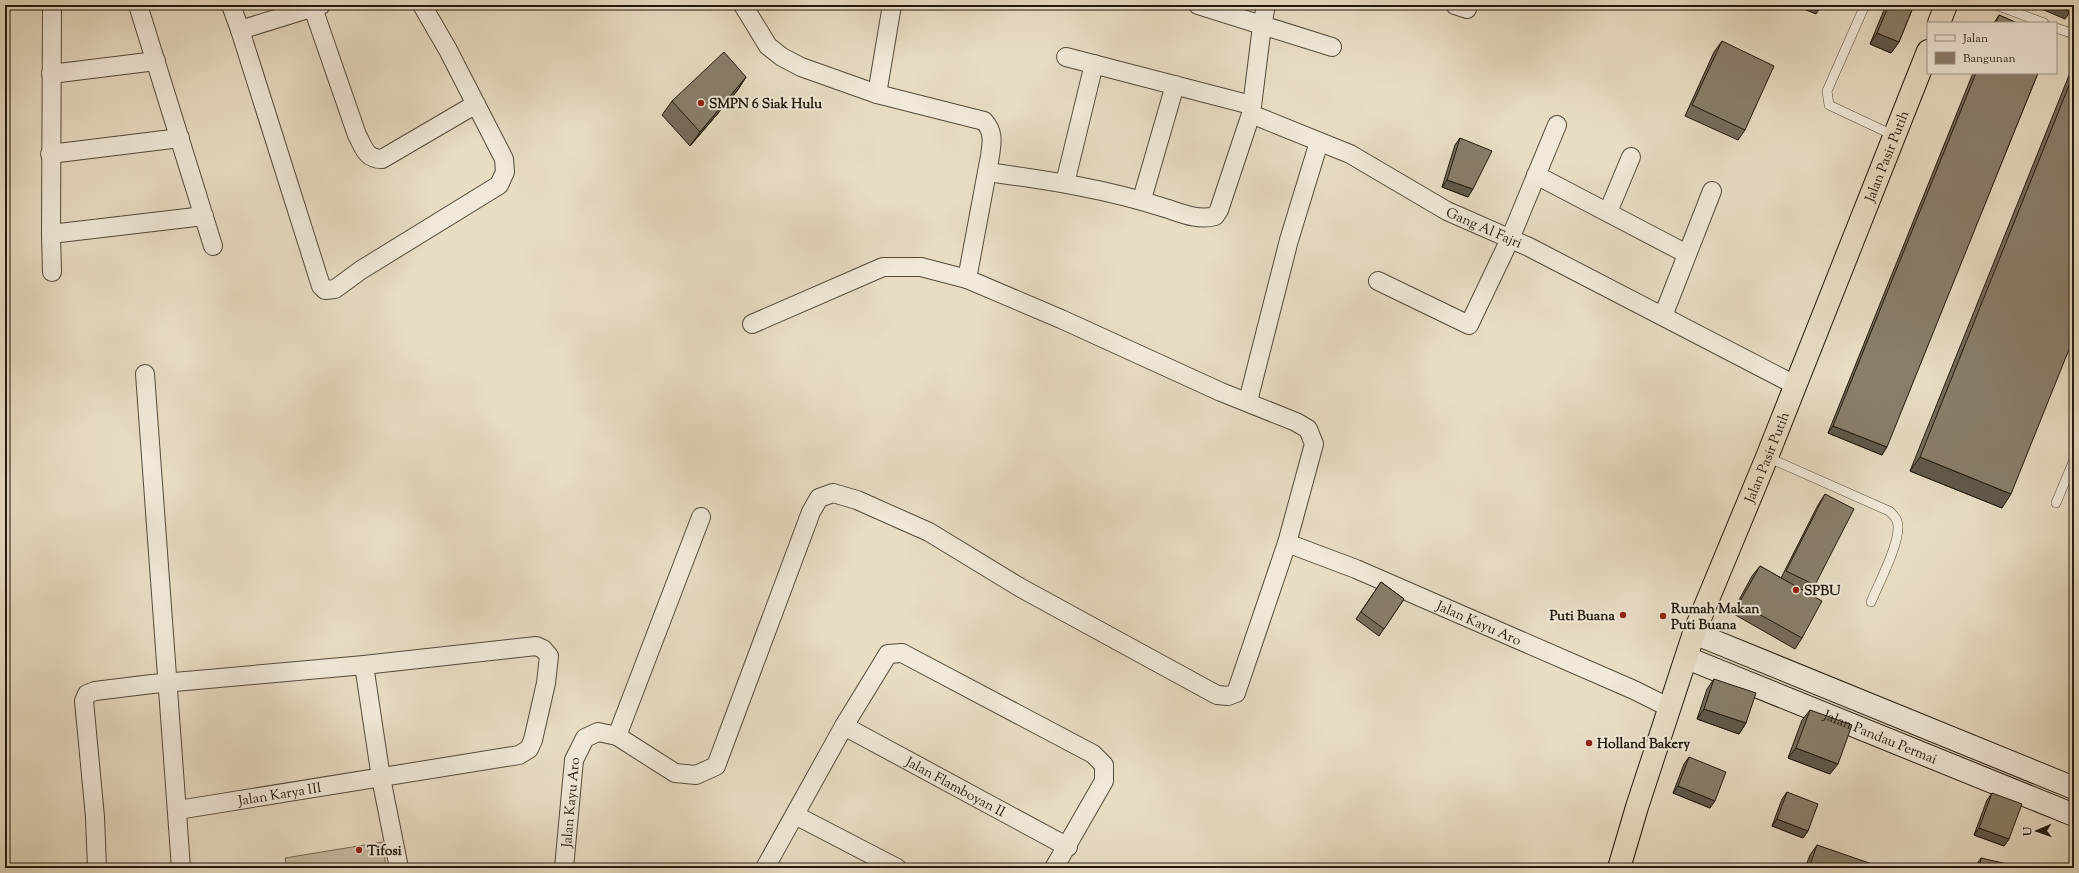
<svg xmlns="http://www.w3.org/2000/svg" width="2079" height="873" font-family="'Sorts Mill Goudy',serif">
<style>
.garden{fill:#c6bba4;stroke:#746a58}
.lines{fill:none;stroke-linecap:round;stroke-linejoin:round}
.lane-casing{stroke:#544a3a;stroke-width:10}
.street-casing{stroke:#544a3a;stroke-width:20}
.secondary-casing{stroke:#22190c;stroke-width:24}
.highway-casing{stroke:#22190c;stroke-width:24}
.lane{stroke:#f0e8d8;stroke-width:9}
.street{stroke:#f0e8d8;stroke-width:18}
.secondary{stroke:#f0e8d8;stroke-width:22}
.highway{stroke:#e8dcc3;stroke-width:22}
.wall{fill:#766c5c;stroke:#22190c}
.shaded-wall{fill:#60584b;stroke:#22190c}
.building{fill:#897e6b;stroke:#22190c}
.poi-dot{fill:#8f2418;stroke:#f0e8d8;stroke-width:1.5}
.labels{text-anchor:middle;stroke-width:4;stroke-linejoin:round;paint-order:stroke}
.poi-label{font-size:14px;font-weight:bold;fill:#22190c;stroke:#f0e8d8;text-anchor:start}
.street-label{font-size:14px;fill:#22190c;stroke:#f0e8d8}
</style>
<rect width="100%" height="100%" fill="#e8dcc3"/>
<filter id="stains"><feTurbulence type="fractalNoise" baseFrequency=".005" numOctaves="4"/><feColorMatrix values="0 0 0 0 .2 0 0 0 0 .09 0 0 0 0 .02 0 0 0 .5 -.17"/></filter>
<radialGradient id="worn" r=".72"><stop offset=".6" stop-color="#630" stop-opacity="0"/><stop offset="1" stop-color="#630" stop-opacity=".3"/></radialGradient>
<path class="garden" d="M383,842l3,26h-99l-2,-10z"/>
<g class="lines">
<defs>
<path id="lane" d="M1865,5l-38,86 2,14 66,31
M1996,5l48,18
M2056,28l18,6
M1767,457l122,54c5,4 9,9 9,15 1,19 -19,57 -27,76
M2056,503l18,-43"/>
<g id="street">
<path d="M138,5l75,241"/>
<path d="M231,5l9,25 81,256 4,4 10,-1 26,-19 138,-85 6,-13 -1,-13 -56,-109 -26,-45"/>
<path d="M1198,5l134,42"/>
<path id="s1" d="M1266,5l-4,21 -11,88 99,40 97,57 82,36 266,138"/>
<path d="M1455,5l12,4"/>
<path d="M313,8l44,127c7,13 9,24 25,24l94,-55"/>
<path d="M240,30l81,-25"/>
<path d="M1066,57l185,48"/>
<path d="M51,74l105,-13"/>
<path d="M877,94l15,-89"/>
<path d="M50,154l130,-16"/>
<path d="M987,172c60,8 120,17 178,36 16,5 33,13 50,8l4,-6 32,-96"/>
<path d="M1536,175l151,79"/>
<path d="M1065,183l29,-119"/>
<path d="M1142,199l33,-114"/>
<path d="M1608,212l23,-55"/>
<path d="M51,234l1,-229"/>
<path d="M52,272l-1,-38 153,-18"/>
<path d="M1378,281l91,44 41,-86 47,-114"/>
<path d="M1663,316l49,-125"/>
<path d="M752,324l131,-57h38l46,12"/>
<path d="M145,374l36,494"/>
<path d="M1248,401l41,-161 30,-98"/>
<path id="s2" d="M1287,543l69,26 278,121 36,18"/>
<path id="s3" d="M844,726l224,121"/>
<path d="M617,736l84,-219"/>
<path id="s4" d="M178,810l341,-55 10,-6 4,-9 13,-57 3,-27 -6,-7 -7,-3 -172,19 17,113 18,90"/>
<path d="M795,815l102,53"/>
<path d="M97,868l-2,-51 -11,-116 3,-7 8,-3 57,-7 212,-19"/>
<path id="s5" d="M564,868l10,-108 11,-22 13,-6 19,4 58,37 21,2 20,-9 95,-254 8,-14 14,-5 24,7 72,32 92,56 196,107 11,1 8,-3 51,-150 27,-99 -6,-15 -12,-7 -75,-30 -160,-73 -94,-40 23,-123c2,-14 4,-24 -6,-35l-107,-27 -76,-27 -19,-10 -14,-11 -25,-41"/>
<path d="M765,868l79,-142 44,-72 14,-1 191,101 11,11v16l-50,87"/>
</g>
<g id="secondary">
<path d="M1694,633l380,155"/>
<path id="s6" d="M1687,658l387,157"/>
</g>
<g id="highway">
<path d="M1939,23l7,-18"/>
<path id="s7" d="M1619,868l18,-61 57,-174 73,-176 161,-406"/>
</g>
</defs>
<use href="#lane" class="lane-casing"/>
<use href="#street" class="street-casing"/>
<use href="#secondary" class="secondary-casing"/>
<use href="#highway" class="highway-casing"/>
<use href="#lane" class="lane"/>
<use href="#street" class="street"/>
<use href="#secondary" class="secondary"/>
<use href="#highway" class="highway"/>
</g>
<path class="wall" d="M1886,5h28l-15,37 -8,11 -21,-9z
M1999,15l18,8h-23z
M1722,41l23,89 -7,10 -53,-24 29,-64z
M2074,63v274l-72,171 -92,-37z
M1973,73h65l-156,382 -54,-22z
M746,77l-9,14 -47,55 -28,-31 10,-14z
M1460,138l8,59 -26,-10 13,-42z
M1825,494l-10,91 -6,9 -7,44 -7,11 -63,-36 20,-37 8,-10 21,12 37,-73z
M1381,582l23,17 -25,37 -23,-17z
M1714,679l32,44 -7,11 -42,-15 10,-30z
M1810,710l20,64 -42,-16 14,-38z
M1689,757l21,51 -37,-15 11,-29z
M1787,792l21,39 -5,7 -31,-12 10,-27z
M1992,793l17,46 -5,7 -30,-11 13,-35z
M1817,845l54,23h-66l5,-13z
M1981,858l25,10h-31l1,-3z"/>
<path class="shaded-wall" d="M1794,5h28l-6,9z
M2032,5h22l16,7 -5,7z
M1877,33l22,9 -8,11 -21,-9z
M746,77l-9,14 -47,55 10,-14z
M1447,180l26,9 -5,8 -26,-10z
M1833,426l54,21 -5,8 -54,-22z
M1920,457l91,37 -9,14 -92,-37z
M1704,709l42,14 -7,11 -42,-15z
M1796,748l42,16 -8,10 -42,-16z
M1678,786l37,15 -5,7 -37,-15z
M1777,819l31,12 -5,7 -31,-12z
M1979,828l30,11 -5,7 -30,-11z"/>
<path class="building" d="M1889,5h25l-15,37 -22,-9z
M2054,5h19l-3,7z
M1999,15l18,8h-21z
M1722,41l52,25 -29,64 -53,-25z
M724,52l22,25 -46,55 -28,-31z
M1976,73h62l-151,374 -54,-21z
M2074,73v264l-63,157 -91,-37z
M1460,138l32,13 -19,38 -26,-9z
M1825,494l29,15 -39,76 -29,-14z
M1760,566l62,35 -20,37 -63,-35z
M1381,582l23,17 -20,30 -23,-17z
M1714,679l42,14 -10,30 -42,-14z
M1810,710l42,15 -14,39 -42,-16z
M1689,757l37,15 -11,29 -37,-15z
M1787,792l31,12 -10,27 -31,-12z
M1992,793l30,11 -13,35 -30,-11z
M1817,845l55,19 -1,4h-62z
M1981,858l26,6 -1,4h-27z
M1891,863l11,5h-13z"/>
<g class="poi-dot">
<circle cx="701" cy="103" r="4"/>
<circle cx="1796" cy="590" r="4"/>
<circle cx="1623" cy="615" r="4"/>
<circle cx="1663" cy="616" r="4"/>
<circle cx="1589" cy="743" r="4"/>
<circle cx="359" cy="850" r="4"/>
</g>
<g class="labels">
<g class="poi-label">
<text x="709" y="108">SMPN 6 Siak Hulu</text>
<text x="1804" y="595">SPBU</text>
<text x="1671" y="613">Rumah Makan<tspan x="1671" dy="16">Puti Buana</tspan></text>
<text x="1615" y="620" text-anchor="end">Puti Buana</text>
<text x="1597" y="748">Holland Bakery</text>
<text x="367" y="855">Tifosi</text>
</g>
<g class="street-label">
<text dy="5" stroke="none"><textPath href="#s7" startOffset="761">Jalan Pasir Putih</textPath></text>
<text dy="5" stroke="none"><textPath href="#s1" startOffset="370">Gang Al Fajri</textPath></text>
<text dy="5" stroke="none"><textPath href="#s7" startOffset="437">Jalan Pasir Putih</textPath></text>
<text dy="5" stroke="none"><textPath href="#s2" startOffset="208">Jalan Kayu Aro</textPath></text>
<text dy="5" stroke="none"><textPath href="#s6" startOffset="209">Jalan Pandau Permai</textPath></text>
<text dy="5" stroke="none"><textPath href="#s3" startOffset="127">Jalan Flamboyan II</textPath></text>
<text dy="5" stroke="none"><textPath href="#s4" startOffset="103">Jalan Karya III</textPath></text>
<text dy="5" stroke="none"><textPath href="#s5" startOffset="66">Jalan Kayu Aro</textPath></text>
</g>
</g>
<rect width="2079" height="873" fill="none" stroke="#e8dcc3" stroke-width="20"/>
<rect x="6" y="6" width="2067" height="861" fill="none" stroke="#22190c" stroke-width="2"/>
<rect x="10" y="10" width="2059" height="853" fill="none" stroke="#22190c"/>
<rect x="1927" y="22" width="130" height="52" fill="#f0e8d8" stroke="#9e9586"/>
<rect x="1935" y="35" width="20" height="6" fill="#f0e8d8" stroke="#9e9586"/>
<text x="1963" y="42" font-size="12" fill="#22190c">Jalan</text>
<rect x="1935" y="52" width="20" height="12" fill="#897e6b" stroke="#9e9586"/>
<text x="1963" y="62" font-size="12" fill="#22190c">Bangunan</text>
<g transform="translate(2037 831) rotate(268)" stroke="#f0e8d8" stroke-width="3" paint-order="stroke">
<path d="M0-3L7 15L0 10L-7 15Z" fill="#22190c"/>
<text y="-6" font-size="11" font-weight="bold" text-anchor="middle" fill="#22190c">U</text>
</g>
<rect width="100%" height="100%" filter="url(#stains)"/>
<rect width="100%" height="100%" fill="url(#worn)"/>
</svg>
